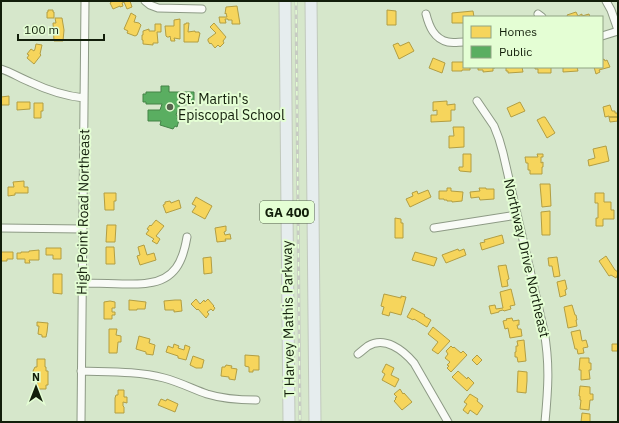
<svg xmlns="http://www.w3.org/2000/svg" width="619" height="423" font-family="'IBM Plex Sans',sans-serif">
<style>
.homes{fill:#f6d55c;stroke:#b29e43}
.public{fill:#5aae61;stroke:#448347}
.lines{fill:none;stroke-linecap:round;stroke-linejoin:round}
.minor-casing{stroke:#8d9a85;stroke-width:9}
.highway-casing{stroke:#c1c9bc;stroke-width:13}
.minor{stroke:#f9fbf7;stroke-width:7}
.highway{stroke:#e6edee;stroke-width:11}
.rail-casing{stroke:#c6cbc2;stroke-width:3}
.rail{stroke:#e4fed4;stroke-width:1.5;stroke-dasharray:4.5;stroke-linecap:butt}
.poi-dot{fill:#57644e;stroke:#e4fed4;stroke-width:1.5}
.labels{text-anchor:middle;stroke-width:4;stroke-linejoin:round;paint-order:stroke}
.shield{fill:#e4fed4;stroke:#516147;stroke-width:1}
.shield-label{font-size:13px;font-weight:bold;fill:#121e0a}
.poi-label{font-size:14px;fill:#121e0a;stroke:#e4fed4;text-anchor:start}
.street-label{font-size:14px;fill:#121e0a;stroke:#e4fed4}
</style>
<rect width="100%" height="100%" fill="#d6e7cb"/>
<path class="homes" d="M110,1h20l2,6 -5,2 -3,-7 -2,1 1,3 -3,1v-1l-7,3 -3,-6h1z
M237,6l3,18h-8v-4h-4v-1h-3l1,4h-6l-1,-6h8l-1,-4 -1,1 1,-7z
M48,10h5v2h1v6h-7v-6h1z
M387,10l9,1v14h-9z
M473,11l1,6h-10v6h-12v-10z
M576,12l2,4 4,-2v2l7,-2 1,3h-22l-1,-2z
M131,13l5,3 -2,6 5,1 2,2 -4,10 -2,1 -8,-3 1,-2 -4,-2z
M55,18h7l2,12 -1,11h-9l-1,-18h3z
M180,19v20l-6,-1 1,3h-4l-1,-5 -1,1h-2l-1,-1 -1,-10h9v-6z
M186,23h3l-1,9 7,-1v1h4v1h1l-2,9h-14v-18h2z
M214,23l12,14 -3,4 1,2 -4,4 -2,-2 -3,3 -4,-5 -1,1 -2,-3v-2l8,-6 -6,-6z
M155,24h6v8h-4l1,11h-5v2l-10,-1v-4h-1v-5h1v-4l6,-2v2h6z
M409,42l5,9 -15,8 -6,-14 5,-2 2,3z
M36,44l6,1 -2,9 1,1 -7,9 -7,-6 2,-3 -2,-1 4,-5 3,2 1,-2z
M433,58l12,5 -3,10 -13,-5z
M604,59l1,2 2,-1 3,7 -11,3 1,2 -4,2 -2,-7h8v-7z
M452,62h12v5h6v3h-8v1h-10z
M478,67h17v1h-2v3l-10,1v-2h-5z
M506,67h16l1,5 -15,1v-2h-2z
M535,67h16v6h-13v-4h-3z
M563,67h14l1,4 -15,1z
M9,96v9h-8v-8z
M447,101v4l8,-1v6h-4v11l-20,1v-7h6v-5l-4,1v-9z
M17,102h13v7l-13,1z
M520,102l5,9 -14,6 -4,-9z
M34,103h9v8h-2v7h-7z
M610,105l2,6h3v2h2l1,4h-9v-1l-4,1 -2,-10z
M543,117h2l10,16 -8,5 -10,-18z
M609,117h9v4l-8,1z
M453,127h11v20l-15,1v-12h5z
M606,146l3,15 -20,5 -1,-6 7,-2 -2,-9z
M463,154h8v18l-11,-1 -1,-1v-3h4z
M537,154h6v3h-2v6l2,-1v5h-1v7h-12v-4h-2v-7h-2l-1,-6h13z
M24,181v6h4v6h-13v2l-7,1v-9h6l-1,-5z
M540,184h10l1,22 -9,1z
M447,188h4v3l12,1 -1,9 -10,1v-1h-5v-1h-3v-1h-5v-8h8z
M479,188h7v1h8v10l-14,1 -1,-3 -8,1 -1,-6 10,-1z
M428,190l3,7 -21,10 -4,-8 7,-3 -1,-3 5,-2 1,3z
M104,193h12v8h-2v9h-9z
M595,193h9v9h7v8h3v9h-11v7h-7v-8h2v-15h-3z
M196,197l16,9 -7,13 -13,-7 4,-6 -4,-2z
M179,200l2,8 -15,5 -3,-8 2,-1v-2l5,-1 1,2z
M550,211v24h-8l-1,-23z
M395,218l6,1v4h2v15h-8z
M156,220l8,6 -8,10 4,3 -3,5 -5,-3 2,-2 -8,-5 3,-4 -2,-1 3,-4 1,1z
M107,225h9l-1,17h-9z
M226,226v5l-2,1 1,3 5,-1 1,5h-6l1,2 -9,1 -2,-14z
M502,235l2,8 -22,7 -2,-7 5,-1 -1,-2z
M144,245l3,10 7,-2 2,7 -16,5 -3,-9 3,-1 -2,-8z
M106,247h8l1,17h-9z
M46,248h15v11h-8v-4h-7z
M458,249l1,2 5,-2 2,6 -20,8 -4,-8z
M39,250v10h-10l1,3h-5v-4h-8v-6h4v-1h8v-1z
M1,252h12v7h-6v2h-6z
M415,252l22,6 -3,8 -22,-6z
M606,256l9,14 3,2v2l-2,4 -5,-3 -2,1 -10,-15z
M211,257l1,16 -8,1 -1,-16z
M557,257l3,19 -6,1 -2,-11h-3l-1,-8z
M506,265l3,14 -2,1 1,6 -6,1 -4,-21z
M53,274h9v20l-9,-1z
M565,280l2,9 -2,1 1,5 -6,2 -3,-15z
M511,289l4,16 -5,1 1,3 -7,2 -1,-1 -4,1v1l-8,2 -2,-8 6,-1 1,4 7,-1 -3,-16z
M384,294l17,4v-2l5,1 -5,18 -11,-3 -1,4 -7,-2 2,-7 -3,-1z
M196,299l4,5 4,-4 1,2 3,-3 6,7h-1l2,2 -2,3 -2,-2 -4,3 2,2 -3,4 -8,-9 -1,1 -6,-6z
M129,300l17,2 -1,7h-8v1h-8z
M175,300h6l1,11 -8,1v-2h-9l-1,-9z
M110,301l5,1v6h-3v4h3v3h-3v4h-8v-17z
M572,305l3,10h1l1,5h-1l1,6 -9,2 -4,-21z
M412,308l13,7 -1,1 7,4 -4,7 -13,-8 -1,1 -6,-3z
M512,318l1,3 6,-1v5h-2l1,4h3l1,7 -12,2 -2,-10 -3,1 -2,-8 4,-1 -1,-1z
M37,322l11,1 -1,9 -1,5h-4v-2l-4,-1 1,-8h-2z
M433,327l17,14 -12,13 -6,-4 6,-8 -10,-8z
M109,329h8l-1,6 5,1v6h-3l-1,11h-8z
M580,330l2,11 4,-1 2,7 -5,1 1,5 -6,1 -1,-5h-2l-4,-17z
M139,336l11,3 -1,4 6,2 -2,10 -7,-1v-2l-10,-3z
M524,340l2,21 -8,1 -1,-5h-2v-5h1v-6h2l-1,-5z
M174,344l5,2 -1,2 6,2 1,-5 5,2 -4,13 -8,-2v-2l-12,-4 2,-6 5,2z
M612,344h6v7h-6z
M451,346l2,2 1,-1 7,6 2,-2 4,4 -16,17 -4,-4 2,-2 -2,-1 3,-3 -5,-4 3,-4 -2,-3z
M245,355l14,1v14h-6v2h-4v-5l-4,-1z
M477,355l5,5 -5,5 -5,-5z
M193,356l11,4 -2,8h-6l-6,-3z
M580,358h9v5h2v7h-2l1,9 -9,1v-10h-2z
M37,359h8v8h1v4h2v14h-2v4h-11v-4h2v-8h-4v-6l2,-4h2z
M386,364l8,4 -3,7 8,4 -4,8 -13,-7 3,-6 -3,-2z
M226,365l6,1 -1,2 6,1 -2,11 -6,-1v-2l-8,-1 1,-9h3z
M458,371l9,8 1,-2 6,6 -7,8 -15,-14z
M518,371l9,1v9l-1,12 -9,-1z
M580,386l10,1v7h3v6h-3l-1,10 -9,-1 1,-9h-1v-4h-1z
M400,389l3,5 1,-1 8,9 -10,8 -8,-9 2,-2 -1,-1 2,-1 -3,-3z
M118,390h6v7h3v6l-4,-1v4l1,1v6h-9v-15l1,-3h2z
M470,394l8,5 -1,2 6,5 -6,9 -7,-5 -2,4 -5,-4 4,-6 -3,-2z
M161,399l5,2 1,-2 11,5 -3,8 -17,-7z
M582,413l8,1v8h-9z"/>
<path class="public" d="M161,86h8v6h11v5h2v-5h12v12l-12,1v-1h-2l-4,11 2,1 -1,3 2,1 -2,7 -2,-1 -2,3 -13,-4 1,-4h-13v-11h12l2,-6h-16v-2h-3v-8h3v-2h15z"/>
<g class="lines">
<defs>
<path id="minor" d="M145,1l5,4 8,3 44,1
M606,1l5,9 7,20
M426,14c3,12 8,25 22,28 5,1 11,0 16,0
M538,14l4,3
M602,36l16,-5
M1,69c10,3 19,9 29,13 17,8 35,14 54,16
M477,101l17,25 5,13 4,14 41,178c6,33 4,59 1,91
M1,228l82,1
M434,228l83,-13
M82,283c17,0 34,1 51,1 5,0 10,0 15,-1 27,-3 35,-22 39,-46
M358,354c4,-3 7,-6 10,-8 17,-10 35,4 46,17l34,59
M81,371c28,1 56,0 83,7 15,4 29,11 43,16 16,5 33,6 49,6
M81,422l4,-421"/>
<path id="highway" d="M285,1l4,421
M311,1l4,421"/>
</defs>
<use href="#minor" class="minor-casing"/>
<use href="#highway" class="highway-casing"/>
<use href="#minor" class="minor"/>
<use href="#highway" class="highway"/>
<defs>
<path id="rail" d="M296,1l4,421"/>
</defs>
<use href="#rail" class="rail-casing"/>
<use href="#rail" class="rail"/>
</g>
<circle class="poi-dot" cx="170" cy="107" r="4"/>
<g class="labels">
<rect class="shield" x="260" y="201" width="54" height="22" rx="3"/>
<g class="shield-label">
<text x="287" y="217">GA 400</text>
</g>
<g class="poi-label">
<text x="178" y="104">St. Martin's<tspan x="178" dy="16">Episcopal School</tspan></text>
</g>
<g class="street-label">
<text transform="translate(83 212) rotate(-89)" y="5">High Point Road Northeast</text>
<text transform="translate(527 258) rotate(77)" y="5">Northway Drive Northeast</text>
<text transform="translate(288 319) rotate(-91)" y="5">T Harvey Mathis Parkway</text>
</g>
</g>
<rect width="619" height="423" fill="none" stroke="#121e0a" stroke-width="4"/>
<rect x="463" y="16" width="140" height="52" fill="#e4fed4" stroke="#90a483"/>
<rect x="471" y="26" width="20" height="12" fill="#f6d55c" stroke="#90a483"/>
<text x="499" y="36" font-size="12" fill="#121e0a">Homes</text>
<rect x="471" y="46" width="20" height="12" fill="#5aae61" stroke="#90a483"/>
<text x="499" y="56" font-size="12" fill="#121e0a">Public</text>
<g transform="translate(36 387)" stroke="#e4fed4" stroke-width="3" paint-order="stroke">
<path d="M0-3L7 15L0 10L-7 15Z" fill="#121e0a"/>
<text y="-6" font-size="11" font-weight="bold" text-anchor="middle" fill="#121e0a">N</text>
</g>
<path d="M18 34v6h86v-6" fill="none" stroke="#121e0a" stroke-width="2"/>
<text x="24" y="34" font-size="12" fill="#121e0a" stroke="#e4fed4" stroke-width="3" paint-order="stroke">100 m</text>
</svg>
